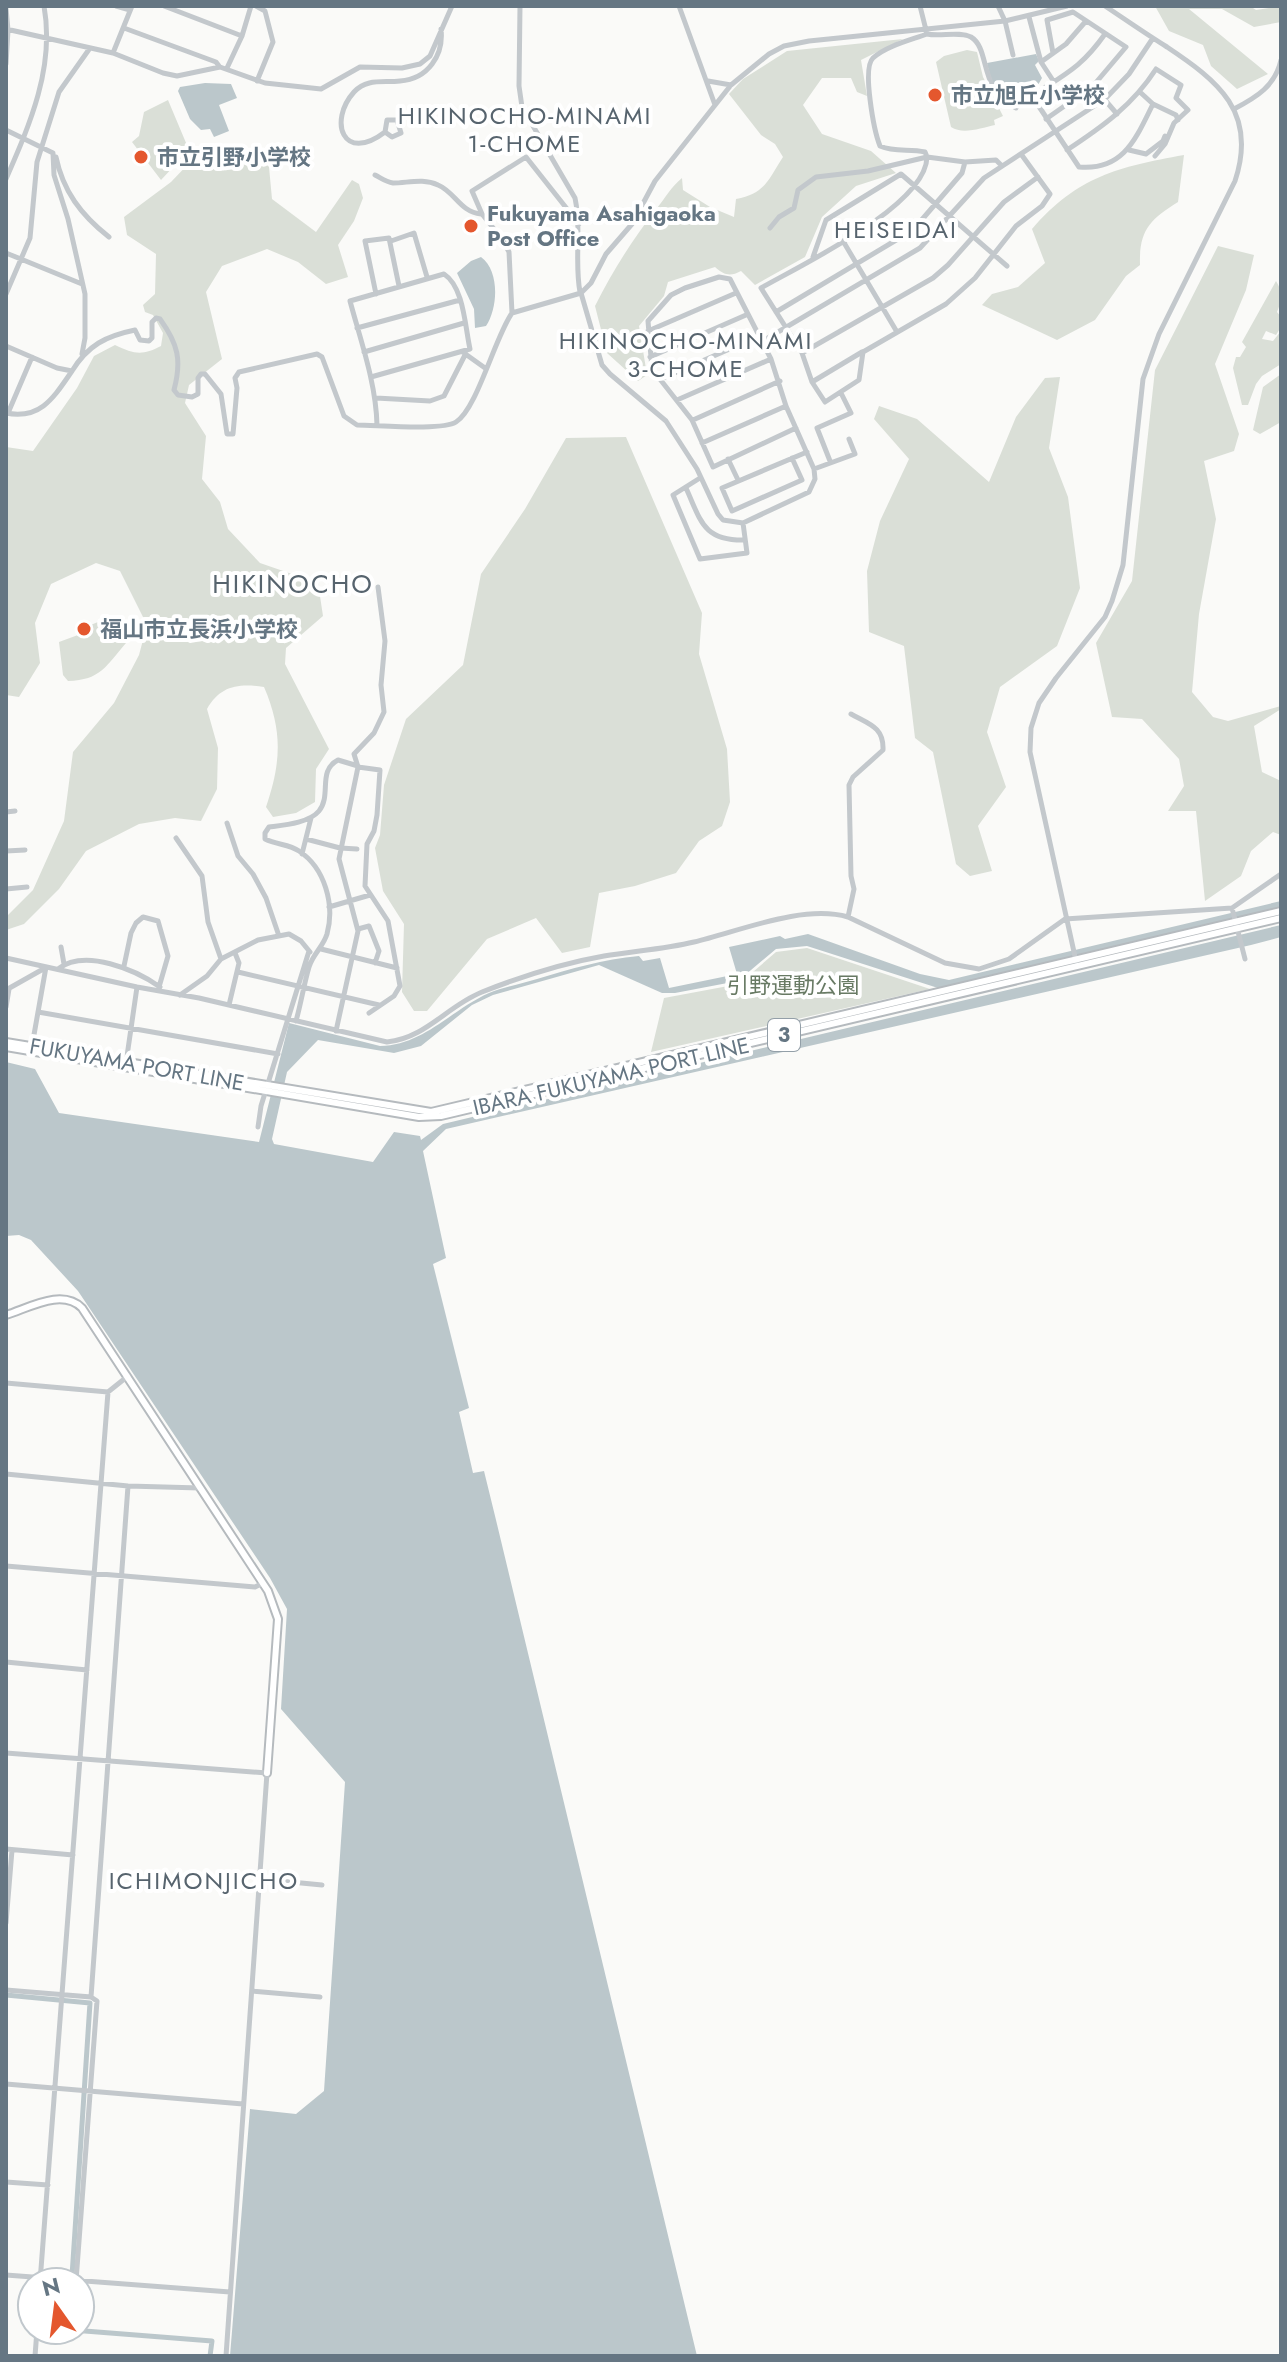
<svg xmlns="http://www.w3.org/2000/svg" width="1287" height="2362" font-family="Jost,'Noto Sans JP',sans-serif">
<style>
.green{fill:#dadfd7}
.water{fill:#bbc7cb}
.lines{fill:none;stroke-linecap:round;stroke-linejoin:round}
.canal{stroke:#bbc7cb;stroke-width:5}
.major-casing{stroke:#b5babe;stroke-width:10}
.minor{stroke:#c3c8cc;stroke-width:5}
.major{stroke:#fff;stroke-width:6}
.poi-dot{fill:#e4572e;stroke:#fff;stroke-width:3}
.labels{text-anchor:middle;stroke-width:8;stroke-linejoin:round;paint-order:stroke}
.shield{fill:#fff;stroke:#939fa8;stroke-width:2}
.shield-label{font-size:20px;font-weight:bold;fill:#657683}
.poi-label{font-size:22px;font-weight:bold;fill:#657683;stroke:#fff;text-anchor:start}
.park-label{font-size:22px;fill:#687a64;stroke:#fff}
.street-label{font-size:22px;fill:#657683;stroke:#fff}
.neighbourhood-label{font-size:24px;letter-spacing:2px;fill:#57646e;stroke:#fff}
.quarter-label{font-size:26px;letter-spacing:2px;fill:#57646e;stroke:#fff}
</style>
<rect width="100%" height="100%" fill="#fafaf8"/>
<path class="green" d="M1155,6h95l6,4 25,-4v16l-27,5 -32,-18h-33l79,65 -31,15 -26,-23 -8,-21 -34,-14z
M903,39l-42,21 6,36 -10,-4 -6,-14h-29l-19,27 19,29 49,17 25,22 -40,13 -34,31 -17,40 -50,28 -14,-14c-11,6 -17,4 -26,-4l-47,15 -4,14 -25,30 8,49 -9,6 -31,-28 -12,-47c18,-36 38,-67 62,-98 9,-11 14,-21 25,-30l1,12 27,17 24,10 2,-18c29,-5 32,-19 47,-42l-8,-13 -14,-9 -32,-41 14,-15 44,-28z
M967,50l10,2 6,25 20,39 -9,4 1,5c-14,3 -32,10 -44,2l-15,-65 8,-6z
M168,100l21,50 -28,30 -29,-38 7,-6 5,-24z
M254,149l15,18 3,32 44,33 36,-52 7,4 4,14 -9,23 -16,24 10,32 -22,7 -28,-22 -31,-13 -45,17 -16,26 16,67 -33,26 -4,18 21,33 -4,43 18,23 8,27 32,34 58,20 5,33 -37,32 -1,16 44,85 -13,20 -1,33 -19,11 -23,4 -7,-10c15,-44 17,-76 -2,-120 -26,-4 -44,-1 -57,22l11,39 -1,41 -16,32 -26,-3 -36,6 -53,27 -27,38 -35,35 -18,6v-13l27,-27 31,-69 9,-69 41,-49 25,-48 8,-30 -27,-54 -24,-8 -45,21 -16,39 5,40 -21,34 -13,-2v-248l27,4 44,-63 17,-32 21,-11c19,9 27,11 46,1l2,-13 -10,-18 -8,-3 -2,-7 12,-11 1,-40 -29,-19 -3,-18 47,-35 22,-23z
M1184,155l-6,47c-29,18 -39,29 -38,63l-14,11 -31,44 -38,20 -75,-35 10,-11 26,-7 27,-24 -13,-34c46,-53 86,-62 152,-74z
M1218,246l36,9 -8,35 -31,74 24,70 -5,17 -30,10 12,58 -17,95 -7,78 21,25 15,4 53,-15v3l-27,17 8,46 19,9v54l-8,-3 -22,19 -10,25 -36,25 -9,-90h-28l16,-25 -5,-27 -37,-40 -30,-2 -16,-74 36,-62 23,-211z
M1276,281c7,11 6,19 1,31l4,5v10l-5,8 -10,-4 -4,8 11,2 8,-10v33l-19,12 -6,8 -8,21h-6l-9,-37 3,-11h4l6,-10 -4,-5z
M1281,374v48l-21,12 -7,-4 10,-43z
M1060,377l-11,71 19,49 12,91 -23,58 -57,41 -13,45 19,55 -28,39 14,45 -22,5 -14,-12 -23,-112 -18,-14 -11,-92 -35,-14 -2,-61 13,-50 29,-62 -35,-40 5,-13 38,13 72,63 27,-65 29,-39z
M626,437l76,176 -3,41 28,95 3,53 -8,24 -23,15 -23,32 -41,13 -36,7 -9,54 -28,6 -26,-35 -49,21 -60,72h-13l-12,-19 2,-68 -21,-33 -8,-43 5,-13 4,-50 22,-66 57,-54 18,-91 44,-65 41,-71z
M115,615l11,28c-20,23 -25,37 -58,38l-5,-6 -4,-33 19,-7 -2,-4z
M807,948l123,41 -279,63 13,-54 75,-14 37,-32z"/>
<path class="water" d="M1036,54l3,7 -4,4 7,13 -4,7 -29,18c-13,-7 -19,-26 -22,-40z
M205,83l26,1 6,14 -18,7 10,26 -15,6 -4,-8 -9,1 -11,-11 -12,-28 2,-4z
M481,257c19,14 17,51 5,69l-11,2 -1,-19 -17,-36 14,-12z
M1281,901v6l-343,81 -131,-42 -31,3 -38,32 -63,12h-13l-63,-28 -106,30 -21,10 -51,41 -27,7 -76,-13 -31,32 -15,67 2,5 99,18 21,-30 26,4 1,4 22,-16 838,-199v12l-30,8 -805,184 -23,22 23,107 -13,6 36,144 -10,4 14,61 11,-2 12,49 201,836h-467l20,-247 46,5 28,-23 21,-309 -64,-73 6,-100 -17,-31 -192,-287 -47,-51 -12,-5 -13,1v-174l29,7 24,44 200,29 30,-119 91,23c44,-1 71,-36 109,-53 15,-6 32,-9 48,-14 34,-10 66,-20 102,-23l4,5 17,-3 9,30 68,-14 -8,-27 51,-11 5,3 23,-5 112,40 29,6z"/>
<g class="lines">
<path class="canal" d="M6,1995l84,8 -18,273
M72,2330l140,11 -2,15"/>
<defs>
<path id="major" d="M6,1042l425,70 850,-201
M6,1047l413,70 22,-1 840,-198
M6,1315c23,-7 56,-27 76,-7l186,283 10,28 -11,154"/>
</defs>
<use href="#major" class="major-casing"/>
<path class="minor" d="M116,6l14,4
M164,6l78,30
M256,6l9,5 8,31 -16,39
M520,6l-1,80 3,21 53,91c7,31 -1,63 5,94
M679,6l36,99
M920,6l7,28c-16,6 -41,12 -54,24 -11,10 1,73 7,88 15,7 30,2 45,6l2,5
M998,6l7,15 8,34
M6,8l2,22 -2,34
M1029,17l12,45 13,20
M124,28l92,34 3,4
M6,29l107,24 50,20 14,3 43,-9 45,16 56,6 39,-22 42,1 18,-4 10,-8 22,-50
M927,34c13,3 32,-3 44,3 20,12 7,54 45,71
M1105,34c-24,34 -40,40 -73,62l47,71c45,4 57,-29 74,-63l23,11 2,5
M113,53l19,-47
M1041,62l25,-18 20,-23
M227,68l15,-32 9,-30
M708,81l23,4
M1093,86l24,28
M1141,93l12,11
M1234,109c23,-12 41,-23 47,-49
M1046,119l47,-33 33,-39 -53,-35 -26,8 6,33
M6,130l47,23 1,22 14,44 17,75v44l-3,16
M385,132l7,5 9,-4 -4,-13h-10l-2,12c-42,32 -57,-11 -31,-40 13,-14 29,-9 46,-11 28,-2 44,-26 41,-52
M1067,150c35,-23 66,-45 89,-81l25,16 -5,13 12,12 -14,13 -9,21 -10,12
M1129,150l17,4 17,-13 2,-5
M56,157c7,34 25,58 53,80
M927,157c-1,49 -126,108 -166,131l41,65 10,29 13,20 34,-22 4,-28 83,-48 29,-26 41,-52 26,-20 8,-12 -29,-40
M375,175c6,3 11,7 18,8 15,0 30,-5 45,2 17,7 22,27 43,29
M6,179c24,-55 49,-112 38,-173
M770,228l9,-11 15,-9 4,-18 18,-13 52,-6 59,-14 38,5 31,-2 6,6
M391,241l23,-8 13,44
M843,241l54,91
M6,253l76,31
M813,257l13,-37 75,-46 106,92
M581,293l10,-10 15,-29 26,-30 23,-43 76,-96 38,-31 15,-8 25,-5 196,-20 62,-15
M6,294l24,-56 7,-76 22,-70 31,-44
M376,294l-11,-53 24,-3 10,48
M776,312l137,-82 49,-57 3,-11
M512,313l-3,-61 -7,-13 -20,-25 -10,-23 54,-34 53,67
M357,328l103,-28
M648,331l88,-38
M761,342l159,-94 64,-70 121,-79 24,-25 24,-36
M6,346l51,22 15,3c16,-26 34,-35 63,-41l5,10 9,1 3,-3v-16l4,-4 4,1c18,25 22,41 14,71l4,5 14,2 6,-3v-16l3,-4h4l16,20 6,40h6l4,-46 -2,-10 4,-6 78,-18 5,3 22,59 13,9c20,0 85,6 99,-3 21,-13 39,-85 56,-109l69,-20 21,72 8,9 56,47 31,48 21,45 5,6 20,3 66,-31 6,-13 -1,-10 -28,-63 -15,-47 -41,-80 -11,-2 -34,11 -14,7 -23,26 4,48 40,51 21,47 83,-39
M364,352l100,-29
M464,353l21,15
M802,353l131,-75 15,-13 56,-63 34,-25
M650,357l96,-42
M371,377l99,-28c-5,-22 -6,-62 -26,-75l-94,27c11,41 26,82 27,124
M661,379l96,-42
M812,382l50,-30
M376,398l54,3 14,-5 21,-41
M677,400l94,-41
M6,413c35,7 48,-16 66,-42
M8,413l24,-56
M693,420l87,-39
M702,443l84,-37
M792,458l10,22 -70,31 -10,-23 85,-36
M728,459l10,21
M830,461l-13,-33 34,-15 -10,-20
M814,469l41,-15 -6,-15
M700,478l-27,17 27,64 47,-6 -4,-30
M686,488c15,33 17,53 59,52
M358,767l22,3 -3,45 -3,16 -7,13 -2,42 23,35 12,65 -6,10 -25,17
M6,812l9,-1
M227,823l11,33 15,18 13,24 13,38
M176,838l26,38 6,46 13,37
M306,839l34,9 17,1
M6,851l19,-1
M302,854l9,-36
M6,889l21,-2
M329,907l41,-12
M1232,908l13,51
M848,917l6,-28 -3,-13 -2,-91 4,-8 30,-27c1,-23 -14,-26 -32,-36
M358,929l11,-3 10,25 -4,12
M61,947l3,17
M321,949l76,19
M6,958l131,29 62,11 188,44c39,-4 60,-36 95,-50 38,-15 82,-29 122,-36 30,-5 61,-7 90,-14 46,-11 109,-38 154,-25l97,46 34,6 30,-10 56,-40 167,-11 49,-34
M1076,961l-46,-209 1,-24 8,-25 17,-25 49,-61 7,-16 11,-36 20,-186 16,-45 76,-153c23,-69 -17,-100 -68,-134 -21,-13 -41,-27 -62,-41
M124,966l7,-33 5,-10 7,-6 15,4 10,35 -9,31
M58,969c27,-21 78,1 102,18
M238,972l141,33
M6,990l39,-22
M180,995l27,-19 14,-17 37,-19 31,-6 12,7 9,11
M229,1005l10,-42 -4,-10
M6,1007l3,-18
M38,1012l240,42
M296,1021c5,-18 8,-37 13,-54 4,-13 14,-20 18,-33 8,-29 -2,-66 -28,-83 -10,-7 -22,-6 -34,-12v-6l4,-6c15,-2 40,-4 50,-16 13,-16 -2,-40 19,-51l20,6
M336,1031l22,-100 -19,-72 19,-92 -4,-13 20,-21 10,-21 -3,-27 4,-44 -7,-54
M32,1046l14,-79
M126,1063l11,-76
M258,1127l3,-21 48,-155
M6,1383l102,9 20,-16
M6,1474l122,12 72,2
M6,1566l249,21 8,-4
M6,1662l81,8
M6,1753l261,20 -41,583
M6,1849l67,6
M260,1879l62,6
M6,1923l6,-73
M6,1990l85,7 37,-511
M252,1991l68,6
M6,2084l237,20
M6,2182l42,3
M6,2275l224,17
M76,2281l21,-280 -6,-4
M40,2282l68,-890
M35,2356l2,-26"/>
<use href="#major" class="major"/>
</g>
<g class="poi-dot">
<circle cx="935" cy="95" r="8"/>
<circle cx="141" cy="157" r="8"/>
<circle cx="471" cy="226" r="8"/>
<circle cx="84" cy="629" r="8"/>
</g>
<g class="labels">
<rect class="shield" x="768" y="1019" width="32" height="32" rx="6"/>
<g class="shield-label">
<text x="784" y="1042">3</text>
</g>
<g class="poi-label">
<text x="951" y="103">市立旭丘小学校</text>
<text x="157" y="165">市立引野小学校</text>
<text x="487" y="221">Fukuyama Asahigaoka<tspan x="487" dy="25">Post Office</tspan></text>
<text x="100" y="637">福山市立長浜小学校</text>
</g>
<g class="park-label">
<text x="793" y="993">引野運動公園</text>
</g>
<g class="street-label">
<text transform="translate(137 1064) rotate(10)" y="8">FUKUYAMA PORT LINE</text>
<text transform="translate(611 1076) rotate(-13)" y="8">IBARA FUKUYAMA PORT LINE</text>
</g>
<g class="neighbourhood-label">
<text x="525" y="124">HIKINOCHO-MINAMI<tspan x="525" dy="28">1-CHOME</tspan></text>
<text x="896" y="238">HEISEIDAI</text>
<text x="686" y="349">HIKINOCHO-MINAMI<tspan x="686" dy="28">3-CHOME</tspan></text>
<text x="204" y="1889">ICHIMONJICHO</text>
</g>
<g class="quarter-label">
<text x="293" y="593">HIKINOCHO</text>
</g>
</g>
<rect width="1287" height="2362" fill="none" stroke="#657683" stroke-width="16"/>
<g transform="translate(56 2306) rotate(346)"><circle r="38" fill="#ffffff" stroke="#c1c8cd" stroke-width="2"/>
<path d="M0-6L14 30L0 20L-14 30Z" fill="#e4572e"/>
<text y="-12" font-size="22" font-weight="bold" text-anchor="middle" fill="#657683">N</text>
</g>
</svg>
